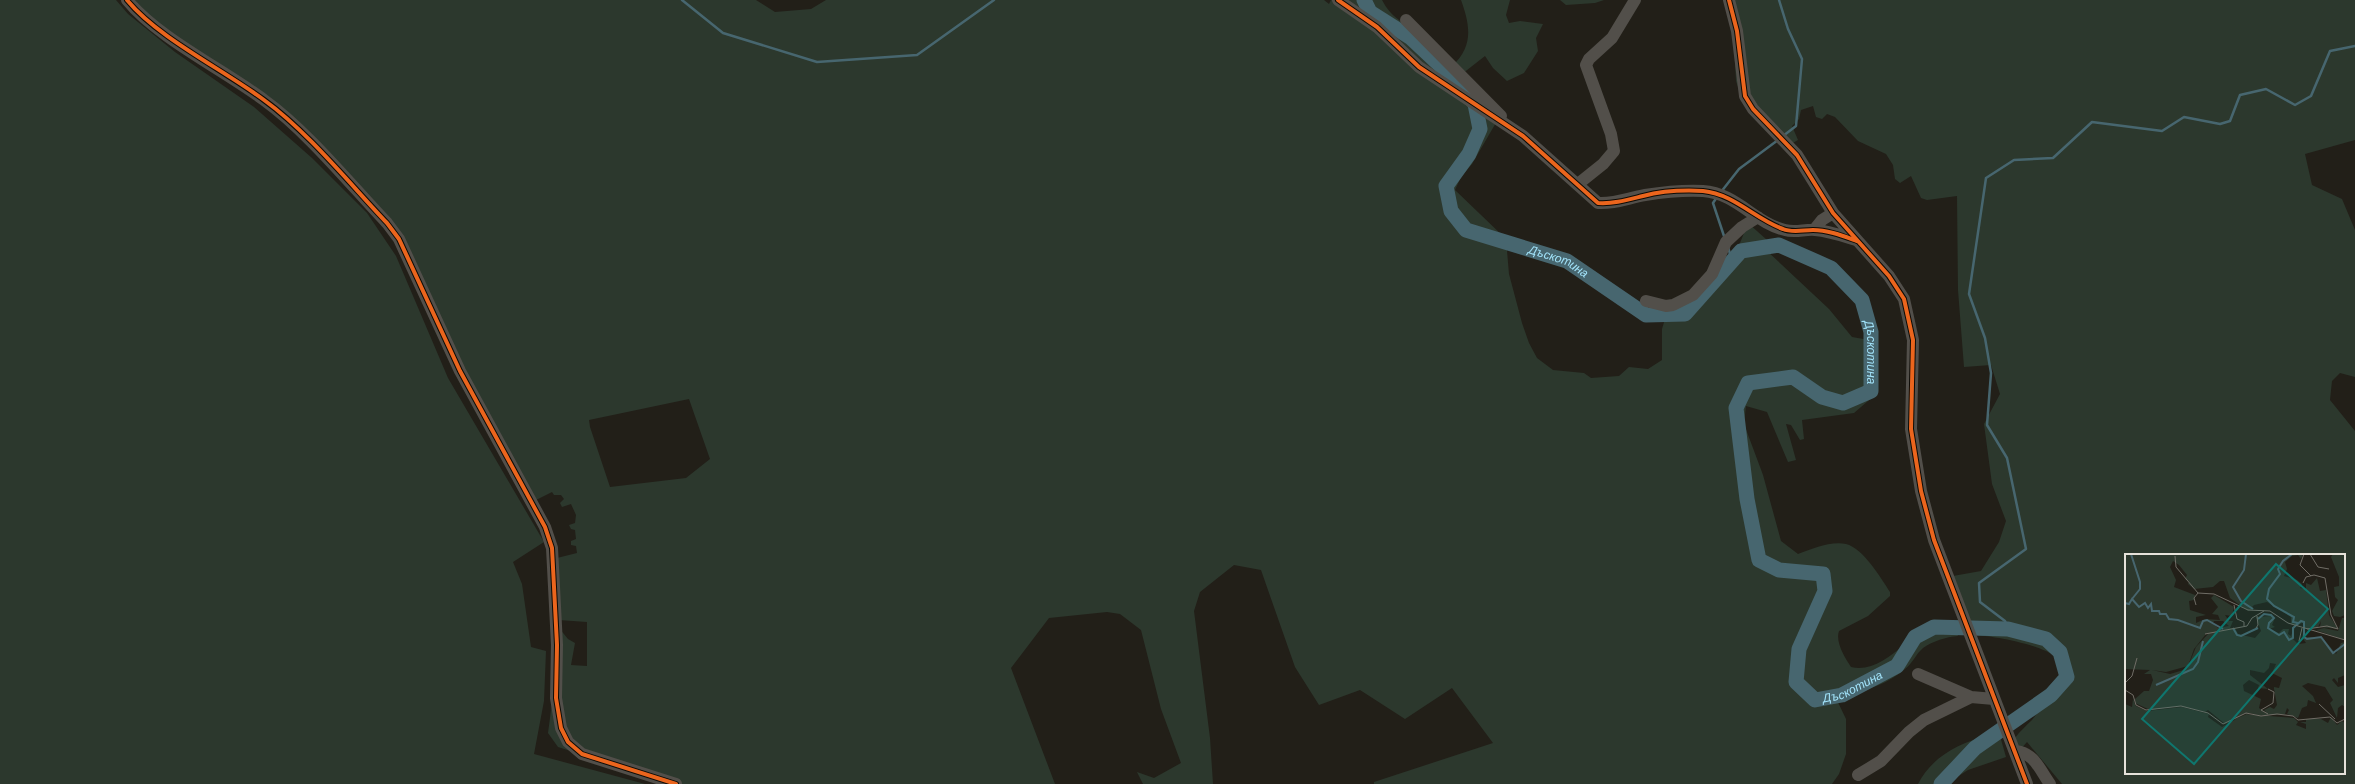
<svg xmlns="http://www.w3.org/2000/svg" width="2355" height="784" font-family="'Work Sans',sans-serif">
<style>
.green{fill:#2c382d;fill-rule:evenodd}
.lines{fill:none;stroke-linecap:round;stroke-linejoin:round}
.stream{stroke:#47666f;stroke-width:2.5}
.river{stroke:#47666f;stroke-width:15}
.minor{stroke:#524f4a;stroke-width:12}
.cycleway-casing{stroke:#0d0b06;stroke-width:6}
.cycleway{stroke:#eb651d;stroke-width:4}
.labels{text-anchor:middle;stroke-width:3.5;stroke-linejoin:round;paint-order:stroke}
.water-label{font-size:12px;font-style:italic;fill:#a2e3fa;stroke:#0d0b06}
.inset-river{fill:none;stroke:#47666f;stroke-width:2}
.inset-road{fill:none;stroke:#706d66;stroke-width:1}
.view{fill:#0f766e;fill-opacity:0.15;stroke:#0f766e;stroke-width:2}
.inset-edge{fill:none;stroke:#e6e2da;stroke-width:2}
</style>
<rect width="100%" height="100%" fill="#221f18"/>
<path class="green" d="M0,0h116l12,14 47,38 79,55 58,51 55,55 29,43 52,122 96,164 -31,20 9,22 9,63 15,4 -2,50 -10,53 111,30h-645z
M131,0h625l19,12 36,-3 15,-9h498l5,4 2,-4h51c10,19 21,21 36,34 11,10 23,21 34,32 22,-20 18,-41 9,-66h49l-4,15 3,8 11,-2 23,3 -7,14 2,13 -14,22 -17,8 -14,-13 -8,-12 -23,18 -10,-8 2,12 43,43 -25,43 -11,13 -6,13 51,49 3,35 13,49 7,20 8,15 16,12 31,3 7,5 28,-2 10,-9 19,2 14,-9v-31l3,-10 21,-6 35,-46 15,-14 12,-30 19,17 -2,9 64,60 23,28 17,3 6,9v46l-21,18 -52,7 2,19 -4,1 -9,-15 -5,-1 10,36 -8,2 -21,-50 -21,-6 -2,18 19,51 18,66 17,13c14,-5 32,-13 48,-10 17,4 35,34 44,48v4l-22,20 -29,15c-4,11 6,27 12,36 38,9 65,-49 101,-46l6,15c-12,1 -25,5 -35,12 -7,6 -11,16 -18,21 -20,17 -48,27 -73,21l14,29v35l-7,20 -7,10h-458v-2l119,-39 -41,-55 -47,31 -45,-29 -41,15 -24,-38 -34,-97 -27,-5 -34,27 -6,19 16,127 3,46h-70l-6,-12 17,6 27,-15 -20,-54 -20,-79 -21,-16 -13,-2 -58,6 -38,50 44,116h-380l-117,-37 -10,-14 11,-83v-22l9,11 7,4 -4,22 16,1v-44l-28,-2 -2,-62 20,-5 -1,-7 -5,-1v-4l5,-2 -1,-9 -4,-1 -2,-4 6,-2 1,-8 -5,-11 -9,3 -2,-4 4,-4 -3,-4h-7l-2,-3 -16,8 -9,-9 -133,-260 -58,-69 -201,-155zM689,399l21,60 -24,19 -76,9 -20,-60 -1,-7z
M1560,0h44l-9,3 -29,2z
M1728,0h627v140l-50,14 7,31 30,14 13,31v147l-15,-4 -8,8 -2,19 25,31v353h-293l-35,-42 -7,8 -5,-12c5,-7 11,-12 17,-18 6,-7 10,-16 16,-22 6,-5 16,-8 19,-15 15,-35 -74,-47 -93,-48l-21,-59 28,-5 18,-29 7,-21 -14,-37 -8,-60 16,-30 -9,-29 -27,2 -6,-77 -1,-94 -30,4 -6,-2 -10,-22 -11,7 -5,-4 -2,-14 -7,-11 -28,-13 -23,-24 -8,-3 -5,5 -6,-2 -3,-11 -12,4 -2,9 -7,7 6,14 -14,8 -40,-43 -8,-24 -3,-55zM2126,555h218v218h-218z
M1988,736h12l6,21 -38,13 -22,14h-28c13,-26 41,-42 70,-48z"/>
<g class="lines">
<path class="stream" d="M682,0l41,33 94,29 100,-7 77,-55
M1779,0l9,29 14,30 -6,67 -13,10
M1721,192l18,-23 39,-29
M1717,197l-4,6 12,36
M1728,247l4,14
M2008,629l-3,-8 -25,-19 -1,-19 47,-34 -19,-91 -20,-33 4,-52 -6,-35 -16,-44 17,-116 28,-18 39,-2 39,-36 70,9 22,-14 36,7 10,-3 10,-26 26,-6 29,16 16,-9 19,-45 25,-5"/>
<path class="river" id="s1" d="M1364,0l6,12 41,26 48,45 16,21 5,25 -11,25 -23,32 5,25 15,19 101,31 79,54 39,-1 56,-63 38,-6 52,23 31,32 9,32v59l-28,12 -21,-6 -29,-20 -45,6 -12,25 11,91 12,61 20,10 44,4 2,17 -26,58 -3,33 19,18 27,-5 55,-29 18,-29 19,-10 74,2 38,10 14,13 7,25 -16,18 -76,53 -34,36"/>
<path class="minor" d="M127,0c31,38 97,70 137,100 43,31 86,84 123,123l12,16 61,132 85,156 7,21 5,97 -1,53 5,30 7,14 14,12 94,30
M1338,0l39,27 42,40 104,69 75,67c18,1 30,-5 47,-8 19,-3 39,-5 58,-4 33,2 52,32 82,39 10,3 20,-1 30,0 14,1 28,6 41,10
M1729,0l8,31 8,65 8,13 44,46 36,58 56,63 15,23 9,41 -2,89 10,62 13,49 93,244
M1406,20l95,96
M1578,184l25,-20 11,-13 -3,-17 -25,-69 3,-6 23,-21 23,-38
M1814,230l8,-10 11,-7
M1646,301l20,5 7,-1 20,-10 19,-21 14,-32 16,-15 16,-10
M1918,674l53,23
M2015,751c20,2 24,18 35,33
M1858,775l23,-14 28,-29 15,-12 47,-23 23,2"/>
<defs>
<path id="cycleway" d="M127,0c31,38 97,70 137,100 43,31 86,84 123,123l12,16 61,132 85,156 7,21 5,97 -1,53 5,30 7,14 14,12 94,30
M1338,0l39,27 42,40 104,69 75,67c16,1 29,-3 45,-7 19,-5 41,-6 60,-5 31,3 52,28 80,38 9,4 20,1 30,1 15,0 30,6 44,11
M1729,0l8,31 8,65 8,13 44,46 36,58 56,63 15,23 9,41 -2,89 10,62 13,49 93,244"/>
</defs>
<use href="#cycleway" class="cycleway-casing"/>
<use href="#cycleway" class="cycleway"/>
</g>
<g class="labels">
<g class="water-label">
<text dy="4" stroke="none"><textPath href="#s1" startOffset="394">Дъскотина</textPath></text>
<text dy="4" stroke="none"><textPath href="#s1" startOffset="814">Дъскотина</textPath></text>
<text dy="4" stroke="none"><textPath href="#s1" startOffset="1414">Дъскотина</textPath></text>
</g>
</g>
<g transform="translate(2125 554)">
<rect width="220" height="220" fill="#221f18"/>
<path d="M0,0h178l-2,5 -3,-4 -6,1 -7,6 2,7 -3,7 13,4 5,4 -2,4 6,1v-6l5,2 6,-7 3,13 6,-1 3,25 9,14 -18,-2 1,-6 -3,6 -4,1 -9,1 -1,-7 -8,4 -5,-2v-7l-24,-15 -13,3 -2,2 2,2 -6,2 -18,-13 -6,-17h-4l-7,6 -19,2 -6,-5 1,-2 -4,-3 2,-4 -8,-10 -6,-4 -3,6 6,13 -2,7 21,8 -1,5 -5,1 1,9 16,5 -10,2v6l9,-4 15,1 -2,-5 -6,-1 6,-7 -7,-9 3,-3 20,12 -2,9 -7,-1 4,6h4l-3,7h5l3,6 17,4 6,-7 -5,-14 15,-1 4,2 -3,7 3,2 -6,2 10,4 4,-4h6l-1,5 3,2 3,-9h1l-3,11 6,6 8,-1 -4,-6 2,-7 1,7h17l14,17 5,-11 4,-1v33l-7,3v5l-4,-5 -2,2 6,7 7,-2v22l-3,-2 -4,3 -1,10 -7,-15 3,-3 -8,-13 -17,-4 -6,3 11,10 3,7 -8,-3 -1,6 -5,2 -4,10 -11,-4 2,-4 -2,-2 -2,6 -23,2 -13,-3 -24,11 -17,-14 -3,2 -25,-6 -30,4 -15,-7v-4l9,-8h5l4,-11 -2,-6h-7l6,-4 -25,-1zM89,67h9l6,5 -11,2 -5,-5zM81,80h2l-12,13 -9,22 -17,5 -18,-4 14,2 22,-6 6,-17zM145,109l6,1 -4,9 10,5 -3,10 -5,-1v2l3,16 -3,4 -4,-2 -6,3 3,3 -8,-5 2,-9 -17,-8 -1,-6 6,-5 10,5 -1,3 10,1 -18,-14v-5l14,3 5,-5zM208,0h12v61l-5,2 -6,-1 -2,-5 6,-11 -3,-3 -1,-10 5,-1v-9l-8,-20zM217,64h3v22l-29,-10 8,-2 14,3zM8,145l3,7 11,5 35,-4 27,7 -1,3 14,10 23,-13 49,4 4,4 -2,3 10,4v-5l-6,-2h6v-3h15l7,4 3,-6 6,8 5,-4 3,2v51h-220v-70l7,3z" fill="#2c382d" fill-rule="evenodd"/>
<path class="inset-river" d="M6,0l9,28v7l-8,10M121,0l-2,16 -11,17 8,14 12,8M167,0l-9,7 -5,8 2,5 -11,15 -2,10 7,7 20,11 -1,5 5,1M0,49l4,1 3,-5 7,8 6,-4 3,5 3,-4 1,7h7l1,3h6l3,5 9,1 22,8 3,-7 4,-1 16,9M133,65l6,-5 7,1 3,3 -5,5 -1,5 11,7 5,-3 5,8 4,-2v-10l8,-7 3,1v15l3,2 14,-2 12,16 12,-9M108,74l4,7 4,1 17,-8M31,131l37,-16 5,-7 5,-21"/>
<path class="inset-road" d="M179,0l-4,11 11,11M185,0l8,13 11,2M50,2l1,11 22,26 16,1 34,16 22,1 18,12 57,17M178,29l3,-6 8,-2 11,3 6,37 7,14M71,51l-2,-7 4,-5M109,51l3,14 7,3v4M131,74l2,-3 -1,-9M182,75l20,-3 11,3M80,80l42,-8 5,-8 12,-7M174,87l3,-13M0,129l7,-7 5,-18M0,136l8,5 3,10 10,5 35,-4 27,7 15,11 23,-11 15,3 16,-2 16,2 5,4 32,-3 7,6 8,-4M194,150l16,15M143,160l-7,-4 12,-7 1,-11 -6,-3"/>
<path class="view" d="M151,10l52,45 -134,155 -52,-45z"/>
<rect width="220" height="220" class="inset-edge"/>
</g>
</svg>
